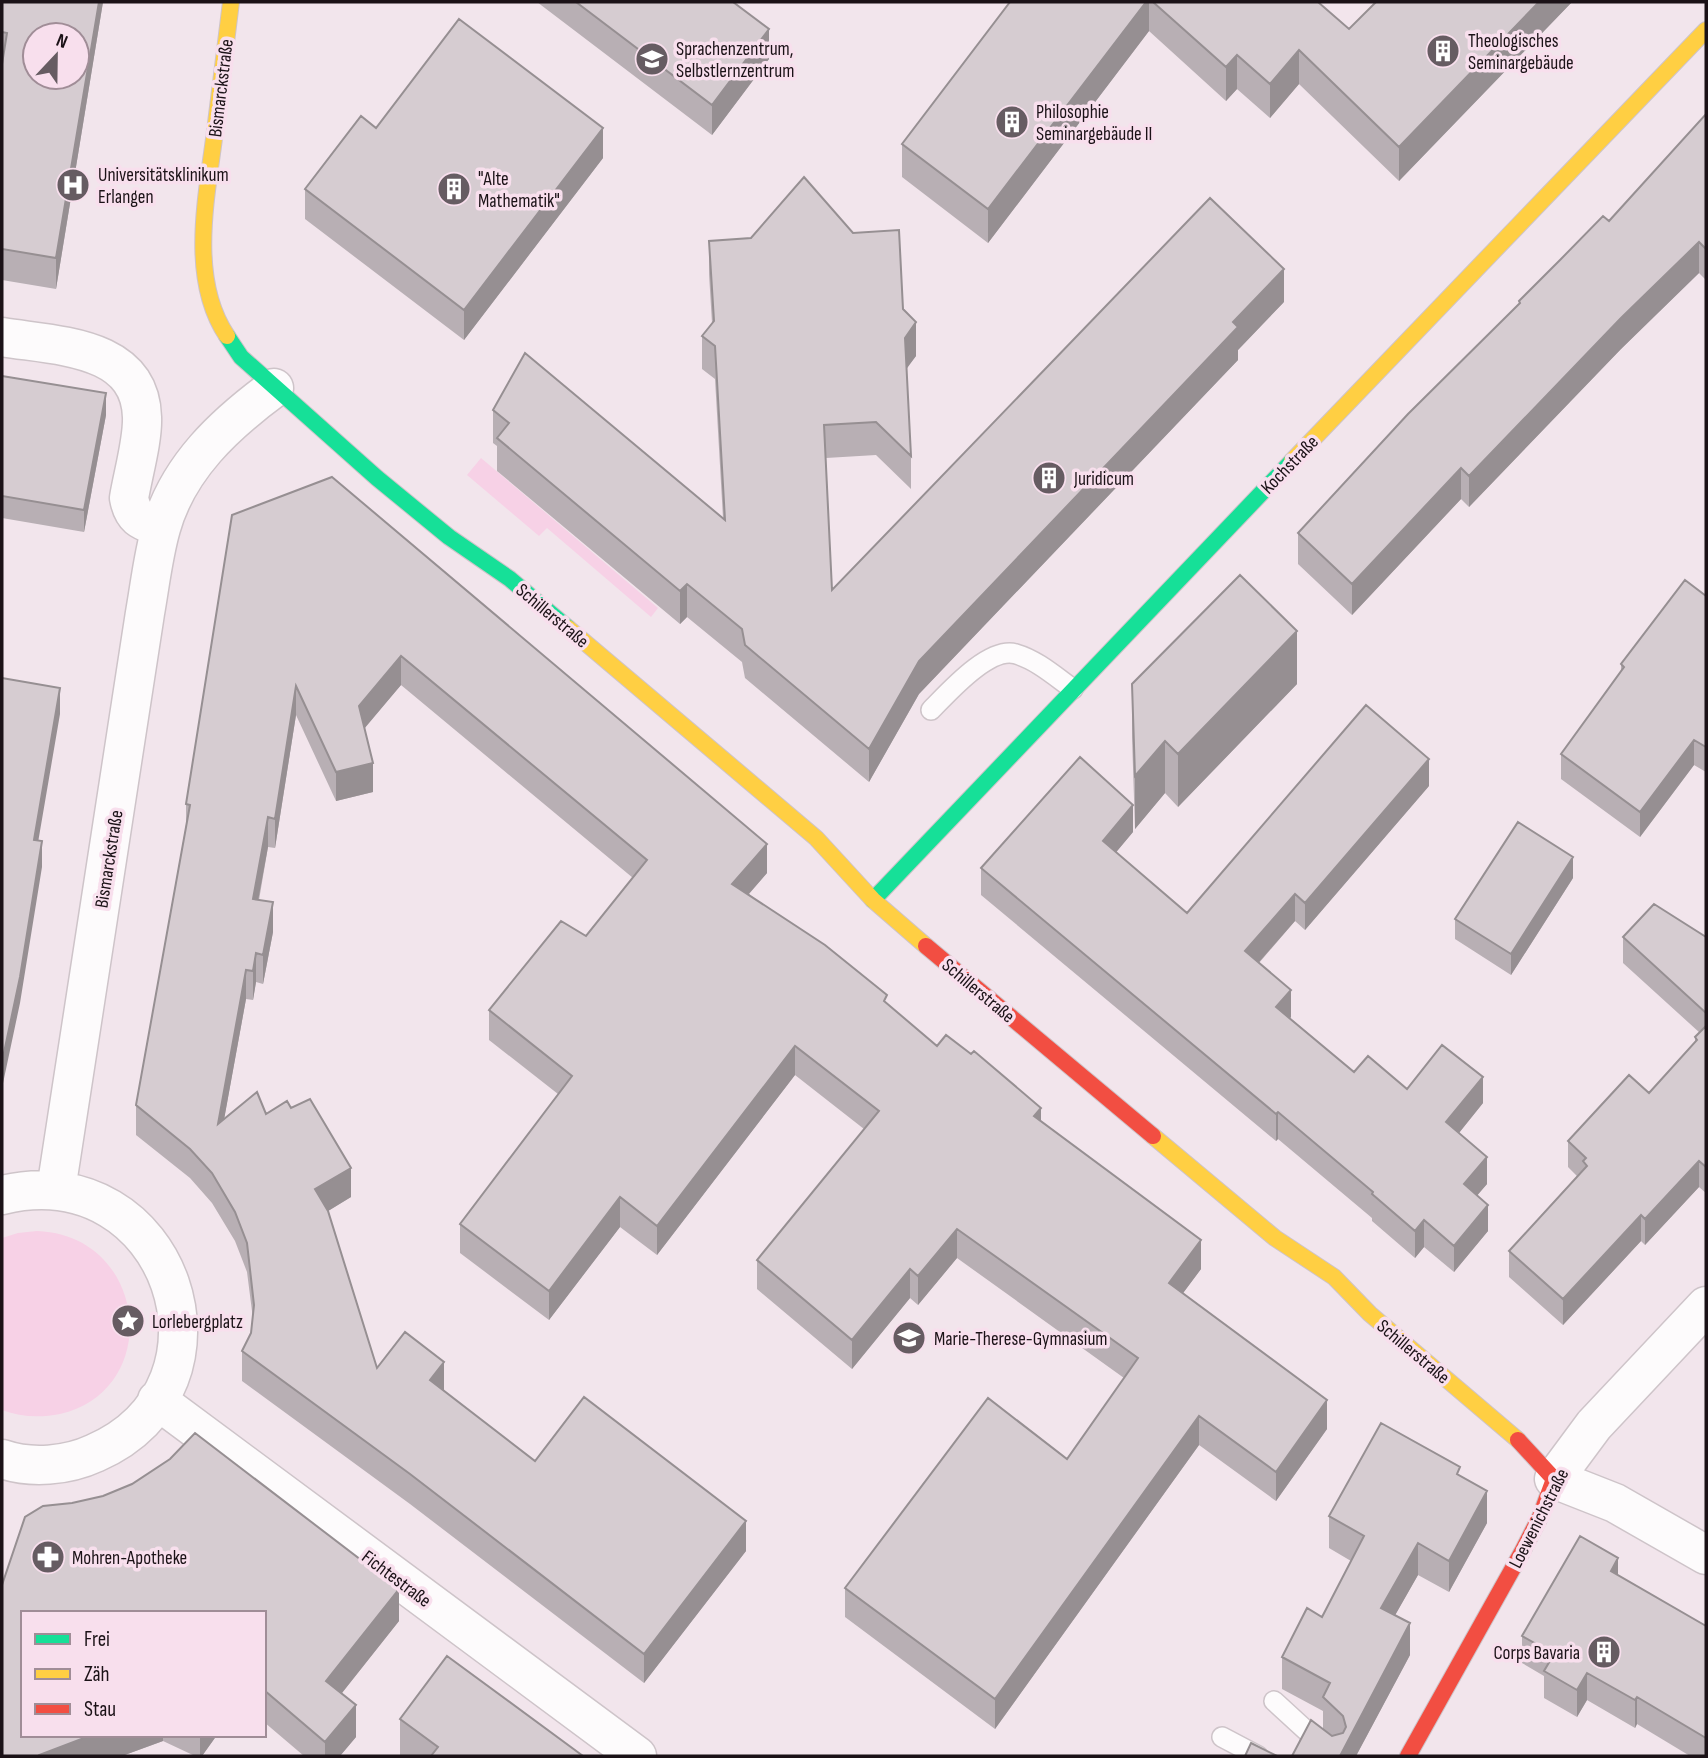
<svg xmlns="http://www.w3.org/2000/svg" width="1708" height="1758" font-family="'Sofia Sans Condensed',sans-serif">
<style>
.green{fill:#f7d1e6}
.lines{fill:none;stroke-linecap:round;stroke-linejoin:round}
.lane-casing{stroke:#cec4c9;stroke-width:22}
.street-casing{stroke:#cec4c9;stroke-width:41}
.fast-casing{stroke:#cec4c9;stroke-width:18}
.slow-casing{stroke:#cec4c9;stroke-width:18}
.jam-casing{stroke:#cec4c9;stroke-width:18}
.lane{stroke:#fdfbfc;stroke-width:19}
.street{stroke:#fdfbfc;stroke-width:38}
.fast{stroke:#16e098;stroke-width:16}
.slow{stroke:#ffcf43;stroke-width:16}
.jam{stroke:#f24e42;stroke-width:16}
.wall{fill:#b8afb4}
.shaded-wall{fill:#968f92}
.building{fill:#d6ccd1;stroke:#968f92;stroke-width:2;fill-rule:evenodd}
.labels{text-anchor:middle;stroke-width:7;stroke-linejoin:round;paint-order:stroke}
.poi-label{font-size:19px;fill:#1b1217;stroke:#f8dfed;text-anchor:start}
.street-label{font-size:19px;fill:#1b1217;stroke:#f8dfed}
</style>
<rect width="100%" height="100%" fill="#f2e5ec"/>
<path class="green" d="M481,458l177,150 -7,9 -104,-89 -8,8 -72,-61z
M37,1231c111,4 127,159 23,183 -20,4 -40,3 -58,-4v-172l16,-5z"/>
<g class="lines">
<defs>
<path id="lane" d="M931,710c17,-17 58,-64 85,-56 21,6 40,23 57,35
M1274,1701l60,55
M1222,1737l36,19"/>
<path id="street" d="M2,337c54,9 138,8 140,80 1,23 -9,57 -13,81 4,21 13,23 32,30
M56,1190l89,-577c5,-28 8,-57 16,-85 17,-61 64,-104 113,-140
M2,1195c170,-41 247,191 93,258 -28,13 -64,16 -93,6
M1706,1306l-112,119 -40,54 61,24 91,52
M157,1400l480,356"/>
<path id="fast" d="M227,336l14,21 136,121 72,59 61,42 58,49
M873,900l419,-439"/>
<path id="slow" d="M227,336c-39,-58 -20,-140 -12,-205 5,-43 11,-86 16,-129
M1292,461l414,-431
M568,628l248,210 57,62 53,46
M1153,1136l122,102 59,39 36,37 148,126"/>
<path id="jam" d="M926,946l227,190
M1408,1756l114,-204 18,-35 14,-38 -36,-39"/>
</defs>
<use href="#lane" class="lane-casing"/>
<use href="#street" class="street-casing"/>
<use href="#fast" class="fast-casing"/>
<use href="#slow" class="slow-casing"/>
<use href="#jam" class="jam-casing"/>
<use href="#lane" class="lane"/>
<use href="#street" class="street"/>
<use href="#fast" class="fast"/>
<use href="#slow" class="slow"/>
<use href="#jam" class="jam"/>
</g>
<path class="wall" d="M2,2h101l-47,287 -54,-9z
M537,2h196l36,57 -57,76z
M1010,2h308l31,27 223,-27 -173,179 -100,-97 -29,34 -33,-29 -11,12 -77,-70 -161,212 -86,-66v-33z
M1706,114v166l-7,-7 -78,76 -152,158 -8,-8 -109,116 -54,-51v-31l221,-229v-3l90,-80z
M376,128l227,30 -139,182 -159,-121v-30z
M709,241l194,68 13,47 -10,12 5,88v33l-35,-34 -50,3 6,132 452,-288 -46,48v10l-319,334 -50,88 -124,-104 -3,-16 -55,-45 -7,7 -183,-153v-25l-4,-3v-33l230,108 -8,-139 -13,-10v-33l10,-13 -3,-49z
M2,376l104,39 -22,117 -82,-14z
M232,515l535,358 -18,21 138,110 50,42 104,75 160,148 -18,24 144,136 -51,72 -77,-56 -204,284 -150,-112v-29l222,-129 57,-81 -167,-120 -39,47 -8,-7 -58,71 -95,-80v-29l107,-131 -69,-54 -138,180 -37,-28 -71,93 -89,-67v-29l98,-130 -69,-54v-30l97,-74 47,-58 -232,-193 -37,43 9,64 -37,9 -40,-86 -21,133 -7,-1 -9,53 14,32 -10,52 -7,-2 -3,18 -7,-1 -22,120 42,-5 85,83 -23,14 49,157 67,23 91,70 211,90 -102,132 -234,-179 -168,-123v-30l9,-18 2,-14 -6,-47 -12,-31 -23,-38 -22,-25 -54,-43v-30l50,-280v-21z
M1706,596v176l-12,-7 -54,72 -79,-58v-25l60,-83v-7z
M1132,684h165l-119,123 -13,-14 -30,36 -3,-92z
M1429,786l-124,144 -10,-9 -36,42 32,54 -1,1 64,54 53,17 76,14 -24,30 28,51 -10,11 11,36 -34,41 -30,-25 -9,11 -43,-37v-3l-94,-79 -2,2 -295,-246v-27l152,-36 -17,20 71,61z
M1573,878l-62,97 -56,-36v-20z
M1623,937h83v256l-7,-6 -54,58 -4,-4 -78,84 -54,-48v-26l68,-75 -9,-9v-26l81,-48 46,-51v-5l5,-4 -77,-70z
M1460,1476l27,47 -38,69 -31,-17 -23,40 15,40 -54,101 -33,-27v-18l-41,-22v-32l40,-40 29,-56 -22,-13v-32z
M1618,1575l88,51v130h-16l-53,-32 -2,4 -48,-28 -10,17 -33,-19v-22l-22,-13v-27z
M2,1585l397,36 -57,72 14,44 -16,19h-36l-40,-34v-109l-241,122h194l-15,21h-7l-32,-15 -41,15h-120z
M400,1719l183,37h-183z"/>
<path class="shaded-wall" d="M99,2h4l-47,287v-31z
M1146,2h3v29l-161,212v-34z
M1539,2h33l-173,179v-34z
M769,29v30l-57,76v-30z
M1299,50v34l-29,34v-34z
M1237,55v34l-11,12v-34z
M603,128v30l-139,182v-30z
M1699,242v31l-78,76 -152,158v-31l152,-158z
M1284,269v33l-46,48v10l-319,334 -50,88v-33l50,-88 314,-339z
M916,322v34l-11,15v-33z
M106,393v22l-22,117v-22z
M1461,468v31l-109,116v-31z
M687,584v33l-7,7v-33z
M1297,631v53l-119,123v-53z
M401,656v29l-42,50v-29z
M296,686v29l-21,133v-29z
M60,688v26l-26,152v-26z
M1694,740v25l-54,72v-25z
M1165,741v52l-30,36v-53z
M1429,759v27l-124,144v-27z
M373,763v29l-37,9v-29z
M1133,805v27l-30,36v-27z
M268,817v30l-15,81v-29z
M42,841v26l-22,136 -18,85v-26z
M767,844v29l-35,40v-29z
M1573,857v21l-62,97v-21z
M1295,894v27l-50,57v-27z
M273,902v30l-10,52v-29z
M256,953v29l-3,18v-29z
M246,970v29l-28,154v-29z
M1291,990v27l-15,17v-27z
M795,1046v29l-138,180v-29z
M1483,1077v26l-37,46v-27z
M1041,1108v29l-7,-21z
M1278,1112v27l-2,2v-27z
M1487,1157v27l-23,27v-27z
M1699,1161v26l-54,58v-26z
M351,1168v29l-36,22v-30z
M620,1197v30l-71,93v-29z
M1488,1205v26l-34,41v-26z
M1641,1215v26l-78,84v-26z
M1424,1220v27l-9,11v-27z
M957,1229v29l-39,47v-29z
M1201,1240v29l-32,43v-29z
M910,1269v29l-58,71v-29z
M444,1362v30l-14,-12z
M1327,1400v29l-51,72v-29z
M1199,1416v29l-204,284v-30z
M1487,1491v32l-38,69v-31z
M746,1521v30l-102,132v-29z
M1418,1543v32l-37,65v-32z
M1618,1558v27l-7,-14z
M399,1589v32l-73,92v-32z
M1410,1623v32l-54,101h-16z
M1587,1673v27l-10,17v-27z
M1637,1697v27l-2,4v-28z
M356,1705v32l-16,19h-15v-14z
M92,1735h71v6l-41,15h-84l1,-1z
M200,1735h17l-15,21h-2z"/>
<path class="building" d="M2,2h97l-43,256 -54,-9v-185l5,-31 -5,-1zM35,35h42v42h-42z
M576,2h157l36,27 -57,76z
M1010,2h136l-158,207 -86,-65z
M1153,2h165l31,27 27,-27h163l-140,145 -100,-97 -29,34 -33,-29 -11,12z
M459,19l144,109 -139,182 -159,-121 56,-73 15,12z
M1706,114v135l-7,-7 -78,76 -152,158 -8,-8 -109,116 -54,-51 110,-119 112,-111 -1,-2 42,-42 42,-43 6,5z
M804,177l49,56 46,-3 4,79 13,13 -11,16 6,118 -35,-34 -52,3 8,165 378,-392 74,71 -51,53 5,5 -319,334 -50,88 -124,-104 -3,-16 -55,-45 -7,7 -183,-153 12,-15 -16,-13 32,-57 200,167 -10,-174 -13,-10 12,-15 -5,-80 42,-3z
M2,376l104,17 -22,117 -82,-14z
M332,477l435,367 -35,40 93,61 62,50 -3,6 53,45 9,-11 25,19 3,-3 67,57 -7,8 167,124 -32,43 158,117 -51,72 -77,-56 -204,283 -150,-111 143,-190 79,61 71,-101 -181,-129 -39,47 -8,-7 -58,71 -95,-80 122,-149 -84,-65 -138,180 -37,-29 -71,94 -89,-67 112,-148 -83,-66 72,-89 25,15 61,-76 -246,-204 -42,50 14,57 -37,9 -40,-86 -21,133 -7,-2 -15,82 20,3 -10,53 -7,-2 -3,18 -7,-1 -28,154 39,-32 9,22 21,-13 4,7 19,-9 41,69 -36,21 13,22 49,157 28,-36 39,30 -14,18 105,81 49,-64 162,124 -102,133 -234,-180 -168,-123 9,-18 3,-28 -7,-62 -12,-31 -23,-39 -22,-24 -54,-44 54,-300 -4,-1 46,-289z
M1240,575l57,56 -119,123 -13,-13 -30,35 -3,-92z
M1685,580l21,16v151l-12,-7 -54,72 -79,-58 63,-87 -3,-3z
M2,678l58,10 -26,152 8,1 -22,136 -18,85z
M1366,705l63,54 -124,144 -10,-9 -50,57 46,39 -15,17 78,65 14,-16 39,33 35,-44 41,32 -37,45 41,35 -23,27 24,21 -34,41 -30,-26 -9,11 -43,-37 1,-2 -95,-80 -2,2 -295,-246 99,-111 53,48 -30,36 84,72z
M1518,822l55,35 -62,97 -56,-35z
M1654,904l52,33v76l-83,-76z
M1706,1026v141l-7,-6 -54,58 -4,-4 -78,84 -54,-48 78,-85 -4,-5 3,-3 -18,-17 61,-66 20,18 48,-53 -2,-3z
M1381,1423l79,44 -3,7 30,17 -38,70 -31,-18 -37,65 29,15 -70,133h-48l19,-36 21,16 11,-3 3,-6 -3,-11 -20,-19 7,-14 -48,-26 25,-49 15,9 42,-81 -35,-20z
M195,1433l204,156 -73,92 30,24 -31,37 -61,-52v-77h-241v122h69l-53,20 -1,1h-36v-171l23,-68 18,-11 29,-3 31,-7 29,-12 38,-25z
M1580,1536l38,22 -7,13 95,55v112l-69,-41 -2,3 -48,-27 -10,17 -33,-19 10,-17 -32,-18z
M447,1656l136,100h-152l7,-9 -38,-28z
M1251,1743l26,13h-32z"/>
<defs>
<symbol id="building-disc" viewBox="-11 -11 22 22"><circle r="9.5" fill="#665c62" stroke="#f8dfed"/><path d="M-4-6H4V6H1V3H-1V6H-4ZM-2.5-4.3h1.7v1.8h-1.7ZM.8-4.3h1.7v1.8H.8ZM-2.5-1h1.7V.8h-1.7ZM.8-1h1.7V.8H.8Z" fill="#fff"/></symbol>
<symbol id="university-disc" viewBox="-11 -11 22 22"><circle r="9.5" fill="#665c62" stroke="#f8dfed"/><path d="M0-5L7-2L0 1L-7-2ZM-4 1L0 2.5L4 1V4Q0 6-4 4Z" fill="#fff"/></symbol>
<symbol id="hospital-disc" viewBox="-11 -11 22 22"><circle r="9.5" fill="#665c62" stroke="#f8dfed"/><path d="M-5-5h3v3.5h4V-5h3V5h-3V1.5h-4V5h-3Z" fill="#fff"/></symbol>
<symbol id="sight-disc" viewBox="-11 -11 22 22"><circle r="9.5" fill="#665c62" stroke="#f8dfed"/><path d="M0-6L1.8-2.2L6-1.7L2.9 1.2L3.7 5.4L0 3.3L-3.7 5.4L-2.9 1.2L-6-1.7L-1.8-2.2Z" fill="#fff"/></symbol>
<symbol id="school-disc" viewBox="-11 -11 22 22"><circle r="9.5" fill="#665c62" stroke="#f8dfed"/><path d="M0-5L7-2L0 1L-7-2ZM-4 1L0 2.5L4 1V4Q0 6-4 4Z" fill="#fff"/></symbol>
<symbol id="pharmacy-disc" viewBox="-11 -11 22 22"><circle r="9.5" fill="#665c62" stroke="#f8dfed"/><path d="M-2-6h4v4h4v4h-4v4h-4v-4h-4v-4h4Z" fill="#fff"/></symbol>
</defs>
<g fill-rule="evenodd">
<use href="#building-disc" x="1424" y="32" width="38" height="38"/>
<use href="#university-disc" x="633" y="40" width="38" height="38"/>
<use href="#building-disc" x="993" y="103" width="38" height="38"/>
<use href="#hospital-disc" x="54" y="166" width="38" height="38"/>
<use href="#building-disc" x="435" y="170" width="38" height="38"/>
<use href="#building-disc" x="1030" y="459" width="38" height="38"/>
<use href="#sight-disc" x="109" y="1302" width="38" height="38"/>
<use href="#school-disc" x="890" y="1319" width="38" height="38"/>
<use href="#pharmacy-disc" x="29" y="1538" width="38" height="38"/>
<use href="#building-disc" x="1585" y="1633" width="38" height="38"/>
</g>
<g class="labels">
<g class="poi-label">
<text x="1468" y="47">Theologisches<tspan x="1468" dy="22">Seminargebäude</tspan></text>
<text x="676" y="55">Sprachenzentrum,<tspan x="676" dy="22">Selbstlernzentrum</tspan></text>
<text x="1036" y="118">Philosophie<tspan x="1036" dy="22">Seminargebäude II</tspan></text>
<text x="98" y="181">Universitätsklinikum<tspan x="98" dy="22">Erlangen</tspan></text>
<text x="478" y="185">"Alte<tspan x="478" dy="22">Mathematik"</tspan></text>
<text x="1074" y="485">Juridicum</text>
<text x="152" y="1328">Lorlebergplatz</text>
<text x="934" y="1345">Marie-Therese-Gymnasium</text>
<text x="72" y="1564">Mohren-Apotheke</text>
<text x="1580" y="1659" text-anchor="end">Corps Bavaria</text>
</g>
<g class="street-label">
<text transform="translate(220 88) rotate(-83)" y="7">Bismarckstraße</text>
<text transform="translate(1289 464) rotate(-46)" y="7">Kochstraße</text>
<text transform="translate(553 615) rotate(40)" y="7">Schillerstraße</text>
<text transform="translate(108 859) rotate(-81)" y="7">Bismarckstraße</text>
<text transform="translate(979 990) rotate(40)" y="7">Schillerstraße</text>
<text transform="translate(1414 1351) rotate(40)" y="7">Schillerstraße</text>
<text transform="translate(1538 1518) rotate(-63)" y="7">Loewenichstraße</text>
<text transform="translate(397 1578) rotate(37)" y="7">Fichtestraße</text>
</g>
</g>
<rect width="1708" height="1758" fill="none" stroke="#1b1217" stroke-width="7"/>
<rect x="21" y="1611" width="245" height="126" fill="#f8dfed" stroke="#a08d97" stroke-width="2"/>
<rect x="35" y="1634" width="35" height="10" fill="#16e098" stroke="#a08d97" stroke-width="2"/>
<text x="84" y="1646" font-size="21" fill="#1b1217">Frei</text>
<rect x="35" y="1669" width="35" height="10" fill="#ffcf43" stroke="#a08d97" stroke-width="2"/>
<text x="84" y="1681" font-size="21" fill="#1b1217">Zäh</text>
<rect x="35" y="1704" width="35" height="10" fill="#f24e42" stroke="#a08d97" stroke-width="2"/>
<text x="84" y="1716" font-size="21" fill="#1b1217">Stau</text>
<g transform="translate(56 56) rotate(22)"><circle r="33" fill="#f8dfed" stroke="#a08d97" stroke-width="2"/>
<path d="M0-5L12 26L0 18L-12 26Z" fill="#665c62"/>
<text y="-10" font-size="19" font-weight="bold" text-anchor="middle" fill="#1b1217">N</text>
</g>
</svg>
